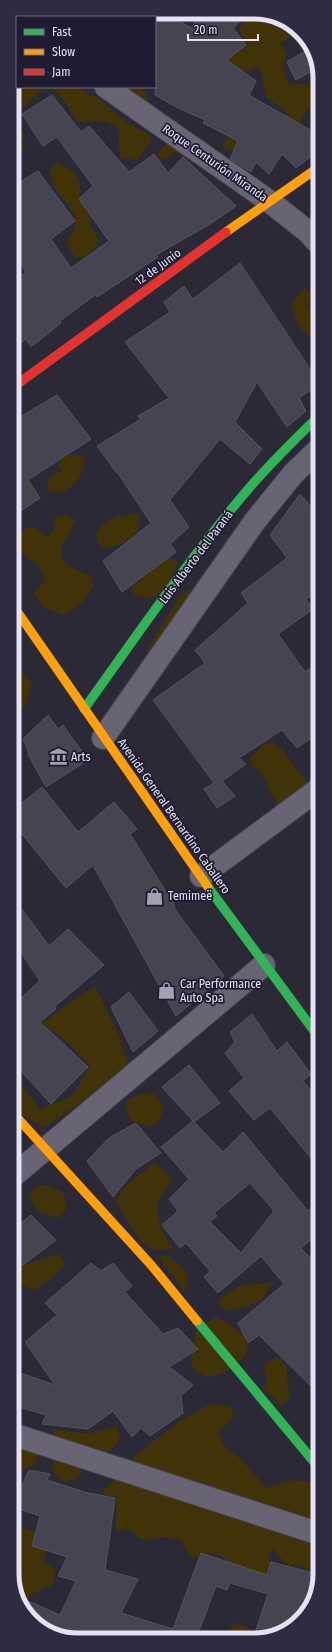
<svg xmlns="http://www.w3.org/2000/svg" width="332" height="1652" font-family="'Fira Sans Condensed',sans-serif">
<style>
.green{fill:#3f3307}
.building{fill:#464451;stroke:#55535f;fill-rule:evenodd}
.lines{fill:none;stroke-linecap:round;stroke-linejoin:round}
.street-casing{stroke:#474451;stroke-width:24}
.fast-casing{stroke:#474451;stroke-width:10}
.slow-casing{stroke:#474451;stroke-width:10}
.jam-casing{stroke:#474451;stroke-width:10}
.street{stroke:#686474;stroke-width:22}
.fast{stroke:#30b455;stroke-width:9}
.slow{stroke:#ff9f0a;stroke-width:9}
.jam{stroke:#e5322d;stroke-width:9}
.labels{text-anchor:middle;stroke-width:3.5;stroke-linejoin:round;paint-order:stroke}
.street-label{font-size:12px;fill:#e5e2f4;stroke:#201a32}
.poi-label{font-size:12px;fill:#e5e2f4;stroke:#201a32;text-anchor:start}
.rim{fill:none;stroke:#e5e2f4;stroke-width:5}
</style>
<rect width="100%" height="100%" fill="#2c2937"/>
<path class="green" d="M242,14h29l26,16 -1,3 -16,11 6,9 -3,13 4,17 19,2 13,-12v26c-10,7 -18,17 -20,30l-16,-8 4,-9 -20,-14 -8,-33 -9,6 -9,-1 -16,-11 19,-10 4,-5 -10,-15 5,-5z
M17,64v23h62l11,9 7,1 31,26 18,10 6,5 -8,14 -7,8 -16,-2 -2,-9v-19c-13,-13 -23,-9 -41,-7 -8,-12 -21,-43 -39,-31 -3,2 -6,7 -9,9 -9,9 -13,10 -15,22l10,13 -3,7 3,5 -9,13 -4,1v-88z
M116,87h27l5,13 -9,2z
M231,137l4,4 14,7c-9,1 -19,4 -27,-1l4,-8z
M171,140l21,15 -9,2 -8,-5 -11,8 -5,-2 -1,-6z
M57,163c20,8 26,15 22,36l10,14 2,14 6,8v11l-12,11h-9l-5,-5 -4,-11 8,-10v-17l-22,-28 -4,-14z
M12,258c8,7 11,16 0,22z
M304,288l9,6 -2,7 -4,3 13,17v38l-4,-5 -3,-16 -12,-8 -10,-25z
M68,455h15c1,4 2,8 1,12 -3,13 -22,33 -36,23l-1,-7 2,-5 12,-7 -3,-6 5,-8z
M135,513l4,1 1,12c-10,15 -18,19 -36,22l-5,-4 -3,-10 7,-10 15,-9 5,1z
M66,514l9,7 -14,27 1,12 10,8 19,8 2,11 -10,15 -19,13 -21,-8 -9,-15 11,-11 -7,-18 -11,-5 -15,-14v-3l13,-12 11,-2 9,10 8,-5 3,-15z
M168,558l11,3 -14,28 -15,9 -14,-2 -6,-8c14,-8 24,-21 38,-30z
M193,588l7,1 7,11 -2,15 -25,26 -35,27 3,-20 31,-51 9,-7z
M12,659l20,24 -7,24 -13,15z
M320,724v32l-11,-8 2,-5 8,-8 -3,-5z
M273,743c13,7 15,15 23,26 7,10 10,7 14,21l-22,12 -11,1 -9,-16 -1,-5 -7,-10 -8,-5 -2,-8 14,-15z
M95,986l21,43 15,40 -88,59 -20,-13 -11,-3v-40l28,37 32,-13 18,-31 -22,-23 -26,-19z
M141,1094h13l10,13 -5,14 -9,6 -19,-6 -5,-10 1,-11z
M155,1162l17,17 -15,24 3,24 13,22 -19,1 -13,-8 -25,-40 7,-13z
M45,1185l18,7 4,16 -8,10 -22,-7 -9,-15 9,-10z
M59,1254l7,10 -15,15 -17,11 -22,-9v-21l4,4 15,-1z
M168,1255c11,11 28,19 16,36l-26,-34z
M273,1283l-12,17 -13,6 -21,5 -8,-8 1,-5 21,-13z
M216,1317l27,16 5,18c-12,17 -22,22 -42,26l-14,-9 -1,-8 6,-32z
M279,1357l8,11v10l3,20 -8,8 -20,-19 6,-5c-6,-20 -7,-17 11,-25z
M211,1404l21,2 1,12 -15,15 7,15 16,11 25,29 27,-8 22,3 5,9v16l-12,13 -151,-47 -25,-15c24,-21 50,-41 79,-55z
M117,1426l3,13 -10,12 -10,4 -36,-10 -11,-10v-6l34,5z
M15,1443l24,8 -3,12 -16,10 -7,-2v-21z
M55,1457l24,6 2,9 -3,6 -9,3h-7l-10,-10z
M122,1474l198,71v28l-8,2 -11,-10 -13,1 -15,-17 -4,5c3,10 1,18 -8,25 -9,-4 -20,-8 -29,-13 -3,-2 -5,-7 -9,-9 -10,-6 -20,-5 -29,2l-5,-5 -8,-14 -20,-3 -14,4 -9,-3 -6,-7 -6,-1 -11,1 2,-35 -12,-1 -2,-5z
M13,1510l3,3 3,13 18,6 9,10 -2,21 6,2 6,7 -5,14 -18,7 -6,7 -8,-4 -6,-13z
M234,1623l12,3 13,13h-28l-6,-3z"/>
<path class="building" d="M155,13h12l24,15 11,-15 46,1 -15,14 13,17 -19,15 29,21 -7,14 70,40v15l-23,18 -14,-14 -13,20 -13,-12 -5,10 -21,-13 8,-18 -35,-18 2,-3 -29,-13 -21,-12z
M307,50l10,18 -21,12 -9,-18z
M52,95l29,37 8,-6 40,46 25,-18 14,19 15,-16 53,49 -26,18 -54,31 2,2 -61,40 -1,-3 -36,27 1,2 -30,24 -5,-8 -14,11v-67l14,-11 -14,-20v-65l26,-16 37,50 -24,18 20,29 38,-27 -30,-42 14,-13 -36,-49 -14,9 -21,-32z
M240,263l80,121 -21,14 7,13 -19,16 -30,-45 -22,40 27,27 -12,15 -30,-25 -50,61 19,27 -19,17 6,8 -54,40 -19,-31 48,-38 -34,-51h-1l-19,-26 44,-27 -3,-3 31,-18 -44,-56 45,-30 -6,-10 20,-16 9,13z
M57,395l34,44 -63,41 12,18 -28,19v-95z
M300,494l20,23v74l-14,8 7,10 -35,25 27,38 15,-10v70l-23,16 -15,-18 -43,28 7,6 -24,17 13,15 -18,12 -13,-19 10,-6 -61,-83 52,-37 -10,-13 53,-47 -7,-10 46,-35 -17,-23z
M48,715l10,14 5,-4 25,35 -42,27 -18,-33 1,-1 -6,-14z
M42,787l36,45 36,-30 23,27 -7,5 45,72 -1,2 50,68 -48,40 -83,-151 -27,23 -54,-66v-11z
M12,896l37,50 19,-17 36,36 -50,42 2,2 -16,13 48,45 -37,37 -39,-43v-55l28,-25 -28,-42z
M129,992l29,39 -25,21 -22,-45z
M252,1014l25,37 10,-9 24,32 -8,7 17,20v68l-50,-61 -16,12 -25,-29 15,-13 -19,-25 10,-11 -5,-10z
M189,1065l31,38 -26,19 29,30 20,-20 65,79 12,-11v32l-19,16 19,20v127l-61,-60 -11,8 -10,-20 46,-39 -23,-28 -43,37 -14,-16 6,-6 -24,-28 -6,5 -18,-23 16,-14 -9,-12 20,-20 -28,-32 32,-26 -31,-34zM250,1183l24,28 -33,42 -31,-31 7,-6 -3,-3z
M136,1123l25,30 -25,16 -23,28 -26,-36 22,-23z
M31,1215l25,25 -44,33v-43z
M91,1263l10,8 12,-8 19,23 -7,6 38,42 15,-6 20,21 -29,18 24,18 -12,11 2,17 -33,23 -9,-8 -9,9 -19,-26 -25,18 -46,-5 4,-9 -34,-10v-35l43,15 -30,-43 32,-27 -12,-12z
M29,1470l21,4 -3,6 41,13 27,5 -10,72 33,9 -17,34 52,16 28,-76 66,22 4,-13 42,11 -5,16 7,2 -6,15 -5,-2 -4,16 -37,19h-10l15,-45 -38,-11 -3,7 -11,-4 -20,53h-131l-37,-21 -9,-21 41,18 16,-34 -18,-5 9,-19 -35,-11 8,-30 -27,-9v-23l9,2z"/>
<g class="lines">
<defs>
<path id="street" d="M106,87l163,114 38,30 13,14
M103,738l152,-217 38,-47 27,-26
M201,876l119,-88
M12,1177l252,-212
M12,1434l308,100"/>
<path id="fast" d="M84,709c54,-75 106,-152 166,-222 22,-25 46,-49 70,-72
M208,887l112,152
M197,1321l123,148"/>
<path id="slow" d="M226,232l93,-65
M12,604l196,283
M12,1112l140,154 45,55"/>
<path id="jam" d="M12,388l214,-156"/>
</defs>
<use href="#street" class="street-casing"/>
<use href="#fast" class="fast-casing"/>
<use href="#slow" class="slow-casing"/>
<use href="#jam" class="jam-casing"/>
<use href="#street" class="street"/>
<use href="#fast" class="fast"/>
<use href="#slow" class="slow"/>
<use href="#jam" class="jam"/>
</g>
<defs>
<symbol id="museum-bare" viewBox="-9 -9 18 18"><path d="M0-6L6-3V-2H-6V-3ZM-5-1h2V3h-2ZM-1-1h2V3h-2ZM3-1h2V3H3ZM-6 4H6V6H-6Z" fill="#a4a1b2" stroke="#201a32" stroke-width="2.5" paint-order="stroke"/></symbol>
<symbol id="shop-bare" viewBox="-9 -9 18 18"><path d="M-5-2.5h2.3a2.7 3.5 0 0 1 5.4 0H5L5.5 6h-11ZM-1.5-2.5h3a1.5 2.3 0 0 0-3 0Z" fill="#a4a1b2" stroke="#201a32" stroke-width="2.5" paint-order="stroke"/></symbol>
</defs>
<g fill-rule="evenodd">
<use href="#museum-bare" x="46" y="744" width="25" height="25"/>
<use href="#shop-bare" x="142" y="884" width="25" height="25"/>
<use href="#shop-bare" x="154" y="978" width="25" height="25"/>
</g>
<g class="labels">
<g class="street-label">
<text transform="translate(215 163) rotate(35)" y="4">Roque Centurión Miranda</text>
<text transform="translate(158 267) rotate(-36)" y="4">12 de Junio</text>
<text transform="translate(196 557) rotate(-53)" y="4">Luis Alberto del Paraná</text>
<text transform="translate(174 816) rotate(55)" y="4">Avenida General Bernardino Caballero</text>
</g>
<g class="poi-label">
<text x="71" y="761">Arts</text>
<text x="168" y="900">Temimeë</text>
<text x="180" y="988">Car Performance<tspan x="180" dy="14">Auto Spa</tspan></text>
</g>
</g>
<path d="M0 0H332V1652H0ZM78 19H254A59 59 0 0 1 313 78V1574A59 59 0 0 1 254 1633H78A59 59 0 0 1 19 1574V78A59 59 0 0 1 78 19Z" fill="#302a42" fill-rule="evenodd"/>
<path class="rim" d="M78 19H254A59 59 0 0 1 313 78V1574A59 59 0 0 1 254 1633H78A59 59 0 0 1 19 1574V78A59 59 0 0 1 78 19Z"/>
<rect x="16" y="16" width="140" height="72" fill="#201a32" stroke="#6f6a80"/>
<rect x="24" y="29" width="20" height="6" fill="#30b455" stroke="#6f6a80"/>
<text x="52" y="36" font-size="12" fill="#e5e2f4">Fast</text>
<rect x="24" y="49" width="20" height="6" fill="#ff9f0a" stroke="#6f6a80"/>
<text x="52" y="56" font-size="12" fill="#e5e2f4">Slow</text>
<rect x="24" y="69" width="20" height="6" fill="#e5322d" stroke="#6f6a80"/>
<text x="52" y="76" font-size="12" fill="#e5e2f4">Jam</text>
<path d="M188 34v6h70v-6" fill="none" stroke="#e5e2f4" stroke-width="2"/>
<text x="194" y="34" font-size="12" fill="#e5e2f4" stroke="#201a32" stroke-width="3" paint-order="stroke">20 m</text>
</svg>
